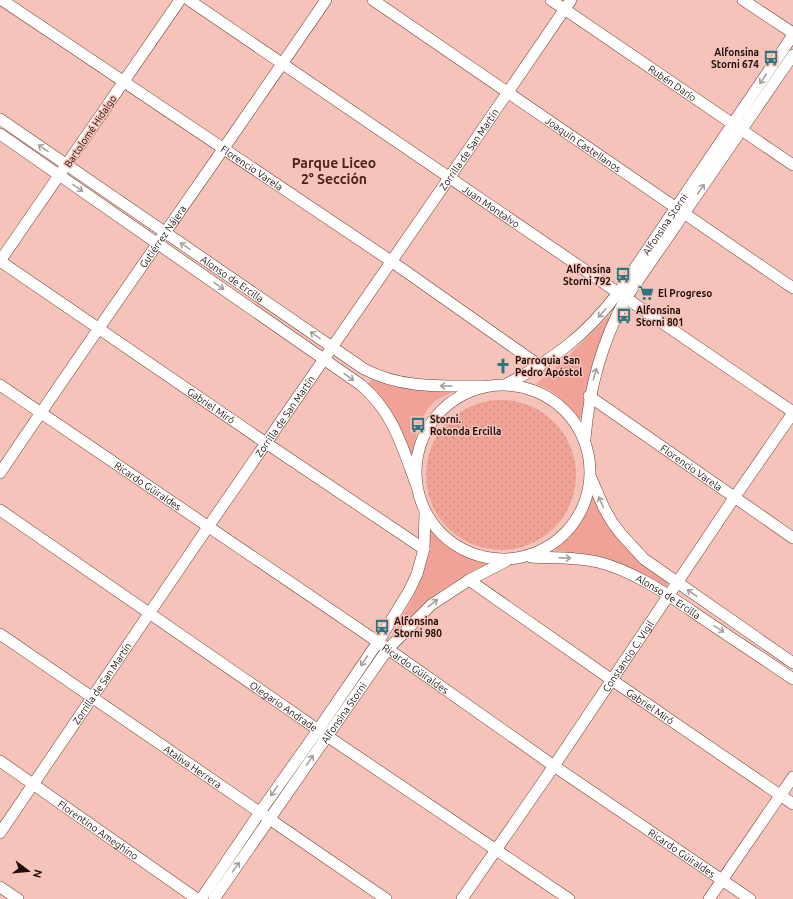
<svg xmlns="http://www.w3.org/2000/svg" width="793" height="899" font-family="Ubuntu,sans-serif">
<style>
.grass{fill:#f0a296}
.park{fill:url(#park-dots)}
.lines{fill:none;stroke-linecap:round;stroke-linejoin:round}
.minor-casing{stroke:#6a4039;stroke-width:12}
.minor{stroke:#fff;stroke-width:11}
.oneway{stroke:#a59f9d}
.labels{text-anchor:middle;stroke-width:3;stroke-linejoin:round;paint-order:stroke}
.poi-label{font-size:10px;font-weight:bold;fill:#1f0e0b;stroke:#f6c3ba;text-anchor:start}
.street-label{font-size:10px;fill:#1f0e0b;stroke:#f6c3ba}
.district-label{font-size:14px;font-weight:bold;fill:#4a231d;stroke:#f6c3ba}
</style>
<defs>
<pattern id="park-dots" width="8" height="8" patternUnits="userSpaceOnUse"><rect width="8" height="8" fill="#f0a296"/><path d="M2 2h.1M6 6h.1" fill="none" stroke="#cd8a80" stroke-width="1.8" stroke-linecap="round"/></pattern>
</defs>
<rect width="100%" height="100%" fill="#f6c3ba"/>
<path class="grass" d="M617,308l-25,60 -12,53c-11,-17 -24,-30 -44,-37l29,-25z
M371,380l29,8 17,2 35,2c-5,3 -12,6 -17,9 -16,14 -19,38 -24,57l-11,-31 -12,-20 -21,-22z
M594,492l7,19 67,71 -2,5 -42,-21 -26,-9 -45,-7 16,-12 15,-22z
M429,522c15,26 34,35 63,41l-16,6 -39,24 -42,38c10,-20 23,-40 29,-62 5,-15 4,-31 5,-47z"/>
<path class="park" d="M426 475a75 75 0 1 1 150 0a75 75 0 1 1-150 0Z"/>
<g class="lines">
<defs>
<g id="minor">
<path id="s1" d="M2,0l389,261 149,105"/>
<path id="s2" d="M180,0l-180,261 266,182 158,106"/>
<path id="s3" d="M189,0l604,412"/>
<path id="s4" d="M373,0l420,288"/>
<path id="s5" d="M551,0l242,165"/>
<path d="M743,0l50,33"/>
<path id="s6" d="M0,119l364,250c38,20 79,17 121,17"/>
<path d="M0,134l361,251c32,27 41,61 55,99"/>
<path id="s7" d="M507,384c48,-26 78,-48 111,-91l175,-258"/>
<circle cx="503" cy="472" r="87"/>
<path id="s8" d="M0,385l378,257 176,124 196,133"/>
<path id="s9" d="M589,396l204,142"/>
<path d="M585,439c4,-51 16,-96 41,-141l167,-243"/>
<path id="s10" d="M0,473c107,-159 218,-315 326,-473"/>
<path d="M591,478l13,30 8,14 9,12 23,25 149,104"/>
<path id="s11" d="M0,510l327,226 242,163"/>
<path id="s12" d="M531,557c22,1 45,0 67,5 39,10 73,35 107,58 29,20 59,39 88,59"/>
<path id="s13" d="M469,580l143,100 181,124"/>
<path id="s14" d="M0,634l386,265"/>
<path id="s15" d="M0,761l197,138"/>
<path id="s16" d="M0,833l208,-306 241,-349 122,-178"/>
<path d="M0,887l18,12"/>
<path d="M201,899l59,-87 58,-82 60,-88 31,-51 8,-17 7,-25 1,-37"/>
<path id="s17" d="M214,899l173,-249 44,-45 38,-25 37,-19"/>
<path id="s18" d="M462,899l92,-133 180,-268 59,-85"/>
<path d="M709,899l84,-122"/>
</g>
</defs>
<use href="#minor" class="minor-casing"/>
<use href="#minor" class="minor"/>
</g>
<defs><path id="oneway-shaft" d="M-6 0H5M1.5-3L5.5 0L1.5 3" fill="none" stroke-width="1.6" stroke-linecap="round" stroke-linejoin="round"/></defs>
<g class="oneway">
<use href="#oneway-shaft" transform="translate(763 79) rotate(124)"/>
<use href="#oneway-shaft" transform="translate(43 148) rotate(-146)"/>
<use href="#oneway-shaft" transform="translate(78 188) rotate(35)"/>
<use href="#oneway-shaft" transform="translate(701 189) rotate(-55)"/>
<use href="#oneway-shaft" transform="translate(185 246) rotate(-146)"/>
<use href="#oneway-shaft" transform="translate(219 286) rotate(35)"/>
<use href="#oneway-shaft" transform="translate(602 313) rotate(132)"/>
<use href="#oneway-shaft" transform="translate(315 335) rotate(-146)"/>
<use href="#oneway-shaft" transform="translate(595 374) rotate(-74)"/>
<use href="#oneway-shaft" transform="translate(349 377) rotate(35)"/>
<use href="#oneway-shaft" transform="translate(446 386) rotate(-180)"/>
<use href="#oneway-shaft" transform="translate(601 502) rotate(-114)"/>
<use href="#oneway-shaft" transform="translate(565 558) rotate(2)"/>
<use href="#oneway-shaft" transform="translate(692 593) rotate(-145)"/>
<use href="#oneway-shaft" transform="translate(433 603) rotate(-38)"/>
<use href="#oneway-shaft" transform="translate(719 629) rotate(34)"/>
<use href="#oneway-shaft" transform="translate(364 661) rotate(124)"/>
<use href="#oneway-shaft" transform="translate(310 760) rotate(-56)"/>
<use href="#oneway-shaft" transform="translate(274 791) rotate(125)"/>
<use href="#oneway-shaft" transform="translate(236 867) rotate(-55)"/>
</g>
<defs>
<symbol id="bus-bare" viewBox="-9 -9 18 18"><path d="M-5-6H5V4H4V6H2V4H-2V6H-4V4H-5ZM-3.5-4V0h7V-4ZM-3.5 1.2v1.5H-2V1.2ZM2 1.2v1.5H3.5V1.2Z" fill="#2f7681" stroke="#f6c3ba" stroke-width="2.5" paint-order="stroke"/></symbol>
<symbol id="supermarket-bare" viewBox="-9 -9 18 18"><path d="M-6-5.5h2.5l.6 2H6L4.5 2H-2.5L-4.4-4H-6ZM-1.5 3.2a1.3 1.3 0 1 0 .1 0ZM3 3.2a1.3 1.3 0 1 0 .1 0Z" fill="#2f7681" stroke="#f6c3ba" stroke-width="2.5" paint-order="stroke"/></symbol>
<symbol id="church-bare" viewBox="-9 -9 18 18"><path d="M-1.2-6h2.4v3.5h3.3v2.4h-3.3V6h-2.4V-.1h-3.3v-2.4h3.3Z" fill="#2f7681" stroke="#f6c3ba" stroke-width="2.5" paint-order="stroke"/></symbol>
</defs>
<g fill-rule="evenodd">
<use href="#bus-bare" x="760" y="47" width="22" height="22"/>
<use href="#bus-bare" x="612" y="264" width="22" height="22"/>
<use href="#supermarket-bare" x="635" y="282" width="22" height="22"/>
<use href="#bus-bare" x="613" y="305" width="22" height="22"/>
<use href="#church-bare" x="492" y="355" width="22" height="22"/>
<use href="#bus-bare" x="407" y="414" width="22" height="22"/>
<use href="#bus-bare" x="371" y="616" width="22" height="22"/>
</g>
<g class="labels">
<g class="poi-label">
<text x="759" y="56" text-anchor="end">Alfonsina<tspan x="759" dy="12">Storni 674</tspan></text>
<text x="611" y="273" text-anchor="end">Alfonsina<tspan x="611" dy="12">Storni 792</tspan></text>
<text x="658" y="297">El Progreso</text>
<text x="636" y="314">Alfonsina<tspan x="636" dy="12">Storni 801</tspan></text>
<text x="515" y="364">Parroquia San<tspan x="515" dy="12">Pedro Apóstol</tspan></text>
<text x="430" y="423">Storni.<tspan x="430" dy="12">Rotonda Ercilla</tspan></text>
<text x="394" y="625">Alfonsina<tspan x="394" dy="12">Storni 980</tspan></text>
</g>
<g class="street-label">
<text dy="4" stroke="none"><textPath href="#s5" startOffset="147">Rubén Darío</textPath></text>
<text transform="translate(90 131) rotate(-56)" y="4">Bartolomé Hidalgo</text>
<text dy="4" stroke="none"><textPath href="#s4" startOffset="255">Joaquín Castellanos</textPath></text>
<text dy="4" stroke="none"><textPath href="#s16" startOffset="829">Zorrilla de San Martín</textPath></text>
<text dy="4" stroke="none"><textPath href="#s1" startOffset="301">Florencio Varela</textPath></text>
<text dy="4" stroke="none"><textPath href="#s3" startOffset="366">Juan Montalvo</textPath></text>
<text dy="4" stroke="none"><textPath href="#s7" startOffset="228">Alfonsina Storni</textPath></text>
<text dy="4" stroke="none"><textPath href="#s10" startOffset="287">Gutiérrez Nájera</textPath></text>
<text dy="4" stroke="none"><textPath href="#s6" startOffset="282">Alonso de Ercilla</textPath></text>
<text dy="4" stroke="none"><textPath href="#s2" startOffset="573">Gabriel Miró</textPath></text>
<text dy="4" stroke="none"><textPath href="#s16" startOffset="505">Zorrilla de San Martín</textPath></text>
<text dy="4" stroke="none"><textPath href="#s9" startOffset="125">Florencio Varela</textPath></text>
<text dy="4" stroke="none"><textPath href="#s8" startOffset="179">Ricardo Güiraldes</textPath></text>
<text dy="4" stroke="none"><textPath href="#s12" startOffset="146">Alonso de Ercilla</textPath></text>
<text dy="4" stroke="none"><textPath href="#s18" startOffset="294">Constancio C. Vigil</textPath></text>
<text dy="4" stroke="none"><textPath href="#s8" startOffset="503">Ricardo Güiraldes</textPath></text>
<text dy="4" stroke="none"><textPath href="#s16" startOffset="181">Zorrilla de San Martín</textPath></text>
<text dy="4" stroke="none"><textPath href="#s11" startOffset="345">Olegario Andrade</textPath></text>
<text dy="4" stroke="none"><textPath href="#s13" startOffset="221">Gabriel Miró</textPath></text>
<text dy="4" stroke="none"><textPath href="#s17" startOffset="227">Alfonsina Storni</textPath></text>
<text dy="4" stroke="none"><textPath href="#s14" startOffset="234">Ataliva Herrera</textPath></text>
<text dy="4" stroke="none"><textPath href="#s15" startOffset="120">Florentino Ameghino</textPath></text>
<text dy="4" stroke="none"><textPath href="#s8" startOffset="827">Ricardo Güiraldes</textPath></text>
</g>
<g class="district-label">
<text x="334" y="168">Parque Liceo<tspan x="334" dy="16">2° Sección</tspan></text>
</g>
</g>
<g transform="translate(28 871) rotate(106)" stroke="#f6c3ba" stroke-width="3" paint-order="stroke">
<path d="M0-3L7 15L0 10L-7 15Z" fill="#1f0e0b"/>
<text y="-6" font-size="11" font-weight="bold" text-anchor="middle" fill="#1f0e0b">N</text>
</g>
</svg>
